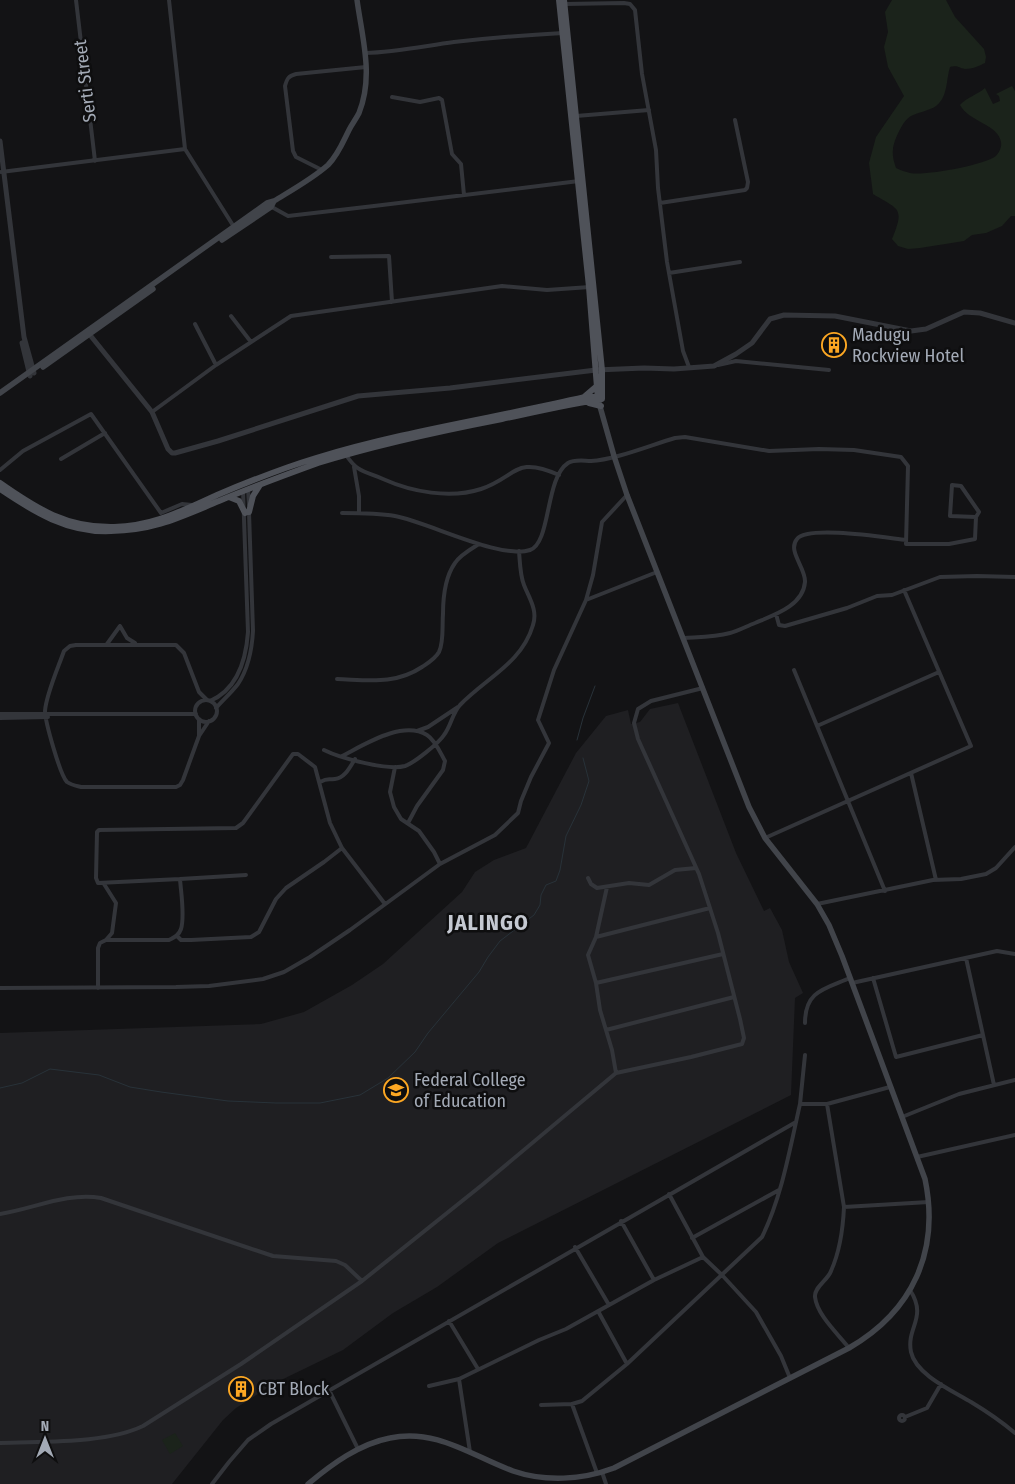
<svg xmlns="http://www.w3.org/2000/svg" width="1015" height="1484" font-family="'Fira Sans Condensed',sans-serif">
<style>
.built{fill:#1f1f22}
.green{fill:#1b231b}
.lines{fill:none;stroke-linecap:round;stroke-linejoin:round}
.stream{stroke:#283239;stroke-width:1}
.minor{stroke:#33353a;stroke-width:4}
.tertiary{stroke:#33353a;stroke-width:5}
.secondary{stroke:#41444a;stroke-width:5.5}
.primary{stroke:#4f5259;stroke-width:6}
.labels{text-anchor:middle;stroke-width:5;stroke-linejoin:round;paint-order:stroke}
.street-label{font-size:18px;fill:#a3aab6;stroke:#0e0e0f}
.poi-label{font-size:18px;fill:#a3aab6;stroke:#0e0e0f;text-anchor:start}
.district-label{font-size:22px;font-weight:bold;letter-spacing:1px;fill:#c5c9d2;stroke:#0e0e0f}
</style>
<rect width="100%" height="100%" fill="#131315"/>
<path class="built" d="M678,703l58,150 28,58 6,-3 12,22 7,32 14,31 -8,5 -4,97 -293,148 -61,44 -44,26 -50,37 -68,33 -39,25 -13,12 -51,64h-172v-451l261,-9 43,-12 48,-27 31,-21 79,-72 13,-20 19,-12 32,-12 50,-95 30,-37 22,-6 3,14 9,-2 10,-13z"/>
<path class="green" d="M892,0h54l9,17 29,32 2,8 -1,6c-6,3 -13,6 -20,6 -7,-1 -6,-4 -15,-2 -4,13 -2,30 -14,39 -7,5 -18,6 -25,10 -8,4 -17,24 -18,33 -1,7 1,13 3,19 4,2 10,4 14,5 15,3 75,-8 86,-17 3,-3 6,-9 5,-14 -2,-17 -33,-21 -41,-37 7,-8 17,-10 25,-17l8,16 7,-3 -1,-5 -3,-2 16,-8 3,5v125h-4l-9,10 -16,7 -14,2 -8,6 -44,7 -12,1 -10,-3 -6,-7c13,-32 7,-29 -19,-45l-4,-31 7,-26 28,-41 -16,-29 -4,-20 4,-15 -3,-20z
M175,1433l8,13 -13,8 -8,-14z"/>
<g class="lines">
<path class="stream" d="M577,740l6,-22 12,-32
M0,1088l22,-5 28,-14 49,6 31,12 31,5 67,9 48,2h44l40,-8 28,-17 27,-26 13,-19 51,-61 9,-15 12,-16 34,-26 6,-10 1,-10 5,-10 10,-4 4,-11 6,-34 15,-31 8,-24 -6,-23"/>
<path class="minor" d="M76,0l19,161
M169,0l16,149
M564,4l60,-1 6,1 5,6 7,64 14,76 2,38 9,74 16,89 6,16
M365,53c31,-1 59,-7 89,-11 36,-4 72,-7 109,-9
M392,97l28,5 19,-4 3,2 10,54 9,10 3,31
M576,116l73,-6
M322,170l-26,-13 -3,-6 -8,-65c2,-7 3,-10 11,-12l70,-7
M1,172l184,-23 49,78
M660,203l85,-13 2,-2 1,-6 -13,-62
M270,206l18,10 86,-10 205,-25
M331,257l58,-1 3,46
M669,273l71,-11
M231,316l20,26
M195,324l21,41
M718,365l18,-4 93,9
M152,412l64,-47 75,-49 211,-30 45,4 43,-3
M346,455c12,18 19,16 37,24 29,13 67,20 98,10 36,-12 33,-34 78,-14
M61,459l44,-26
M354,467l5,29v17
M0,470l23,-19 68,-37 70,99 21,-9 10,1
M248,489l1,16
M342,513c17,0 36,0 53,3 33,6 106,44 135,34 21,-7 15,-72 38,-87 7,-4 16,-2 23,-2 23,-1 60,-16 84,-23l10,-1 84,14 50,-2 35,1 47,7 7,9 -2,78h43l26,-5 1,-22 -26,-1 2,-31 9,1 18,26 -3,5
M586,600l71,-28
M776,614l3,11 6,1 62,-18 30,-12 15,-1 48,-18 37,-1 38,1
M120,626l7,12 8,5
M684,638c15,-1 31,-1 46,-5 8,-2 17,-7 25,-10 19,-8 48,-17 50,-41 1,-14 -18,-31 -8,-43 11,-14 90,-1 109,1
M107,644l13,-18
M794,670l91,221
M337,679c31,1 58,6 85,-12 6,-4 13,-8 17,-15 5,-10 3,-27 4,-38 0,-17 2,-37 12,-51 5,-8 16,-14 24,-19
M207,700l-8,-8 -15,-39 -8,-8h-100l-6,1 -6,5c-6,17 -18,44 -19,60 0,10 15,64 22,71 4,3 10,4 14,5h95l4,-2 3,-5 16,-44 10,-15
M195 711a11 11 0 1 1 22 0a11 11 0 1 1-22 0Z
M210,701c28,-12 36,-41 38,-69l-5,-141
M216,708c7,-8 15,-15 22,-24 10,-15 14,-35 15,-53l-4,-119
M0,714h196
M0,718l48,-1
M817,726l122,-54
M417,731l11,-4 30,-20
M199,736v-17
M324,750c16,8 64,21 81,16 9,-3 34,-23 39,-31 7,-9 8,-21 16,-30 26,-27 62,-42 73,-80 5,-15 -4,-27 -9,-40 -4,-10 -4,-22 -5,-34
M342,756c22,-11 60,-36 85,-21 8,5 13,17 18,26l-2,9 -26,36 -9,17
M395,767l-5,25 4,15 7,12 18,12 15,21 6,12
M911,773l25,107
M320,782c8,-4 7,-2 15,-3 10,-1 15,-12 20,-20
M765,838l206,-92 -67,-156
M588,878l3,6 6,4 32,-5 20,2 26,-15 21,-2
M180,879l66,-4
M104,884l12,19 -4,30 -6,7
M607,887l-11,50 -8,18 8,28 4,27 12,40 4,23
M817,904l116,-24 28,-1 25,-5 10,-6 19,-21
M177,936l4,4h10l60,-3 8,-5 17,-33 10,-11 38,-26 18,-14
M596,937l114,-29
M966,958l28,127
M873,978l23,79 87,-22
M596,983l127,-29
M852,983l145,-32 18,3
M0,988l176,-1 33,-1 54,-7 21,-7 26,-15 40,-27 90,-66 55,-29 23,-22 3,-12 10,-24 18,-34 -11,-23 16,-50 32,-70 7,-25 9,-53 25,-27
M98,988v-40l2,-5 6,-3h63c6,-3 10,-5 12,-11 4,-13 0,-36 -1,-50l-82,4 -2,-5 1,-46 2,-2 137,-2 7,-5 50,-69h5l17,13 15,56 12,25 43,56
M805,1023c0,-32 19,-34 45,-45
M606,1030l128,-33
M800,1104l5,-49
M827,1104l17,103c-1,22 -4,44 -13,64 -3,9 -17,16 -16,26 2,18 23,37 34,51
M902,1117l57,-23 56,-14
M917,1157l98,-22
M669,1194l34,63 19,18 34,37 25,44 9,22
M844,1207l85,-5
M0,1214c33,-5 67,-22 101,-16l172,58 63,5 9,4 17,16
M621,1221l33,59
M692,1238l87,-48
M575,1247l34,58
M910,1290c18,28 -4,37 1,62 5,23 42,39 60,50 15,9 31,20 44,31
M598,1311l29,53
M449,1321l29,48
M459,1379l11,73
M429,1386l30,-7 80,-39 27,-11 88,-49 49,-23
M329,1390l29,59
M572,1404l25,69
M541,1405l31,-1 10,-3 45,-37 135,-127c20,-41 28,-89 38,-133h27l63,-17
M899 1418a3 3 0 1 1 6 0a3 3 0 1 1-6 0Z
M905,1417l22,-9 14,-24
M0,1443c43,-2 105,1 143,-17l98,-62 121,-83 120,-96 134,-112 75,-16 51,-13 2,-6 -4,-19 -22,-86 -19,-59 -61,-135 -4,-16 4,-14 13,-8 52,-13
M602,1472l4,12
M212,1484l17,-22 19,-22 23,-16 525,-302"/>
<path class="tertiary" d="M0,141l24,196 10,36
M90,335l62,77 16,37 4,4h3l43,-12 140,-45 92,-8 146,-18 48,-2 30,1 40,-3 22,-12 16,-11 18,-24 14,-4 51,1 76,15 15,-2 38,-17 16,1 35,10
M22,343l8,33"/>
<path class="secondary" d="M222,240l49,-33 3,-6
M43,367l110,-78
M0,393l267,-190 7,-2c18,-11 38,-22 54,-36 10,-10 15,-23 21,-35 3,-6 7,-11 10,-17 15,-37 3,-76 -2,-113
M308,1484c24,-20 51,-40 82,-46 46,-10 82,18 123,33 32,11 69,9 101,-3l235,-120c64,-37 91,-97 76,-169l-83,-223 -13,-31 -12,-21 -52,-66 -16,-31 -122,-312 -13,-39 -15,-53"/>
<path class="primary" d="M559,0l30,287 9,113
M584,397l14,-12
M589,403l12,3
M0,483c37,26 67,45 114,44 40,-1 67,-16 103,-32 33,-14 66,-27 99,-37 88,-27 179,-40 269,-61h11
M0,489c34,23 68,44 111,42 44,-1 69,-14 108,-30 33,-14 66,-26 99,-38 60,-19 122,-32 184,-44 33,-7 67,-15 100,-20v-29l-38,-370
M229,497l10,4 6,12
M249,512l4,-16 7,-11"/>
</g>
<defs>
<symbol id="building-ring" viewBox="-11 -11 22 22"><circle r="9.5" fill="#0e0e0f" stroke="#fca723" stroke-width="1.5"/><path d="M-4-6H4V6H1V3H-1V6H-4ZM-2.5-4.3h1.7v1.8h-1.7ZM.8-4.3h1.7v1.8H.8ZM-2.5-1h1.7V.8h-1.7ZM.8-1h1.7V.8H.8Z" fill="#fca723"/></symbol>
<symbol id="school-ring" viewBox="-11 -11 22 22"><circle r="9.5" fill="#0e0e0f" stroke="#fca723" stroke-width="1.5"/><path d="M0-5L7-2L0 1L-7-2ZM-4 1L0 2.5L4 1V4Q0 6-4 4Z" fill="#fca723"/></symbol>
</defs>
<g fill-rule="evenodd">
<use href="#building-ring" x="820" y="331" width="28" height="28"/>
<use href="#school-ring" x="382" y="1076" width="28" height="28"/>
<use href="#building-ring" x="227" y="1375" width="28" height="28"/>
</g>
<g class="labels">
<g class="street-label">
<text transform="translate(85 81) rotate(-97)" y="6">Serti Street</text>
</g>
<g class="poi-label">
<text x="852" y="341">Madugu<tspan x="852" dy="21">Rockview Hotel</tspan></text>
<text x="414" y="1086">Federal College<tspan x="414" dy="21">of Education</tspan></text>
<text x="258" y="1395">CBT Block</text>
</g>
<g class="district-label">
<text x="488" y="930">JALINGO</text>
</g>
</g>
<g transform="translate(45 1439)" stroke="#0e0e0f" stroke-width="4" paint-order="stroke">
<path d="M0-4L9 19L0 12L-9 19Z" fill="#a3aab6"/>
<text y="-8" font-size="14" font-weight="bold" text-anchor="middle" fill="#a3aab6">N</text>
</g>
</svg>
